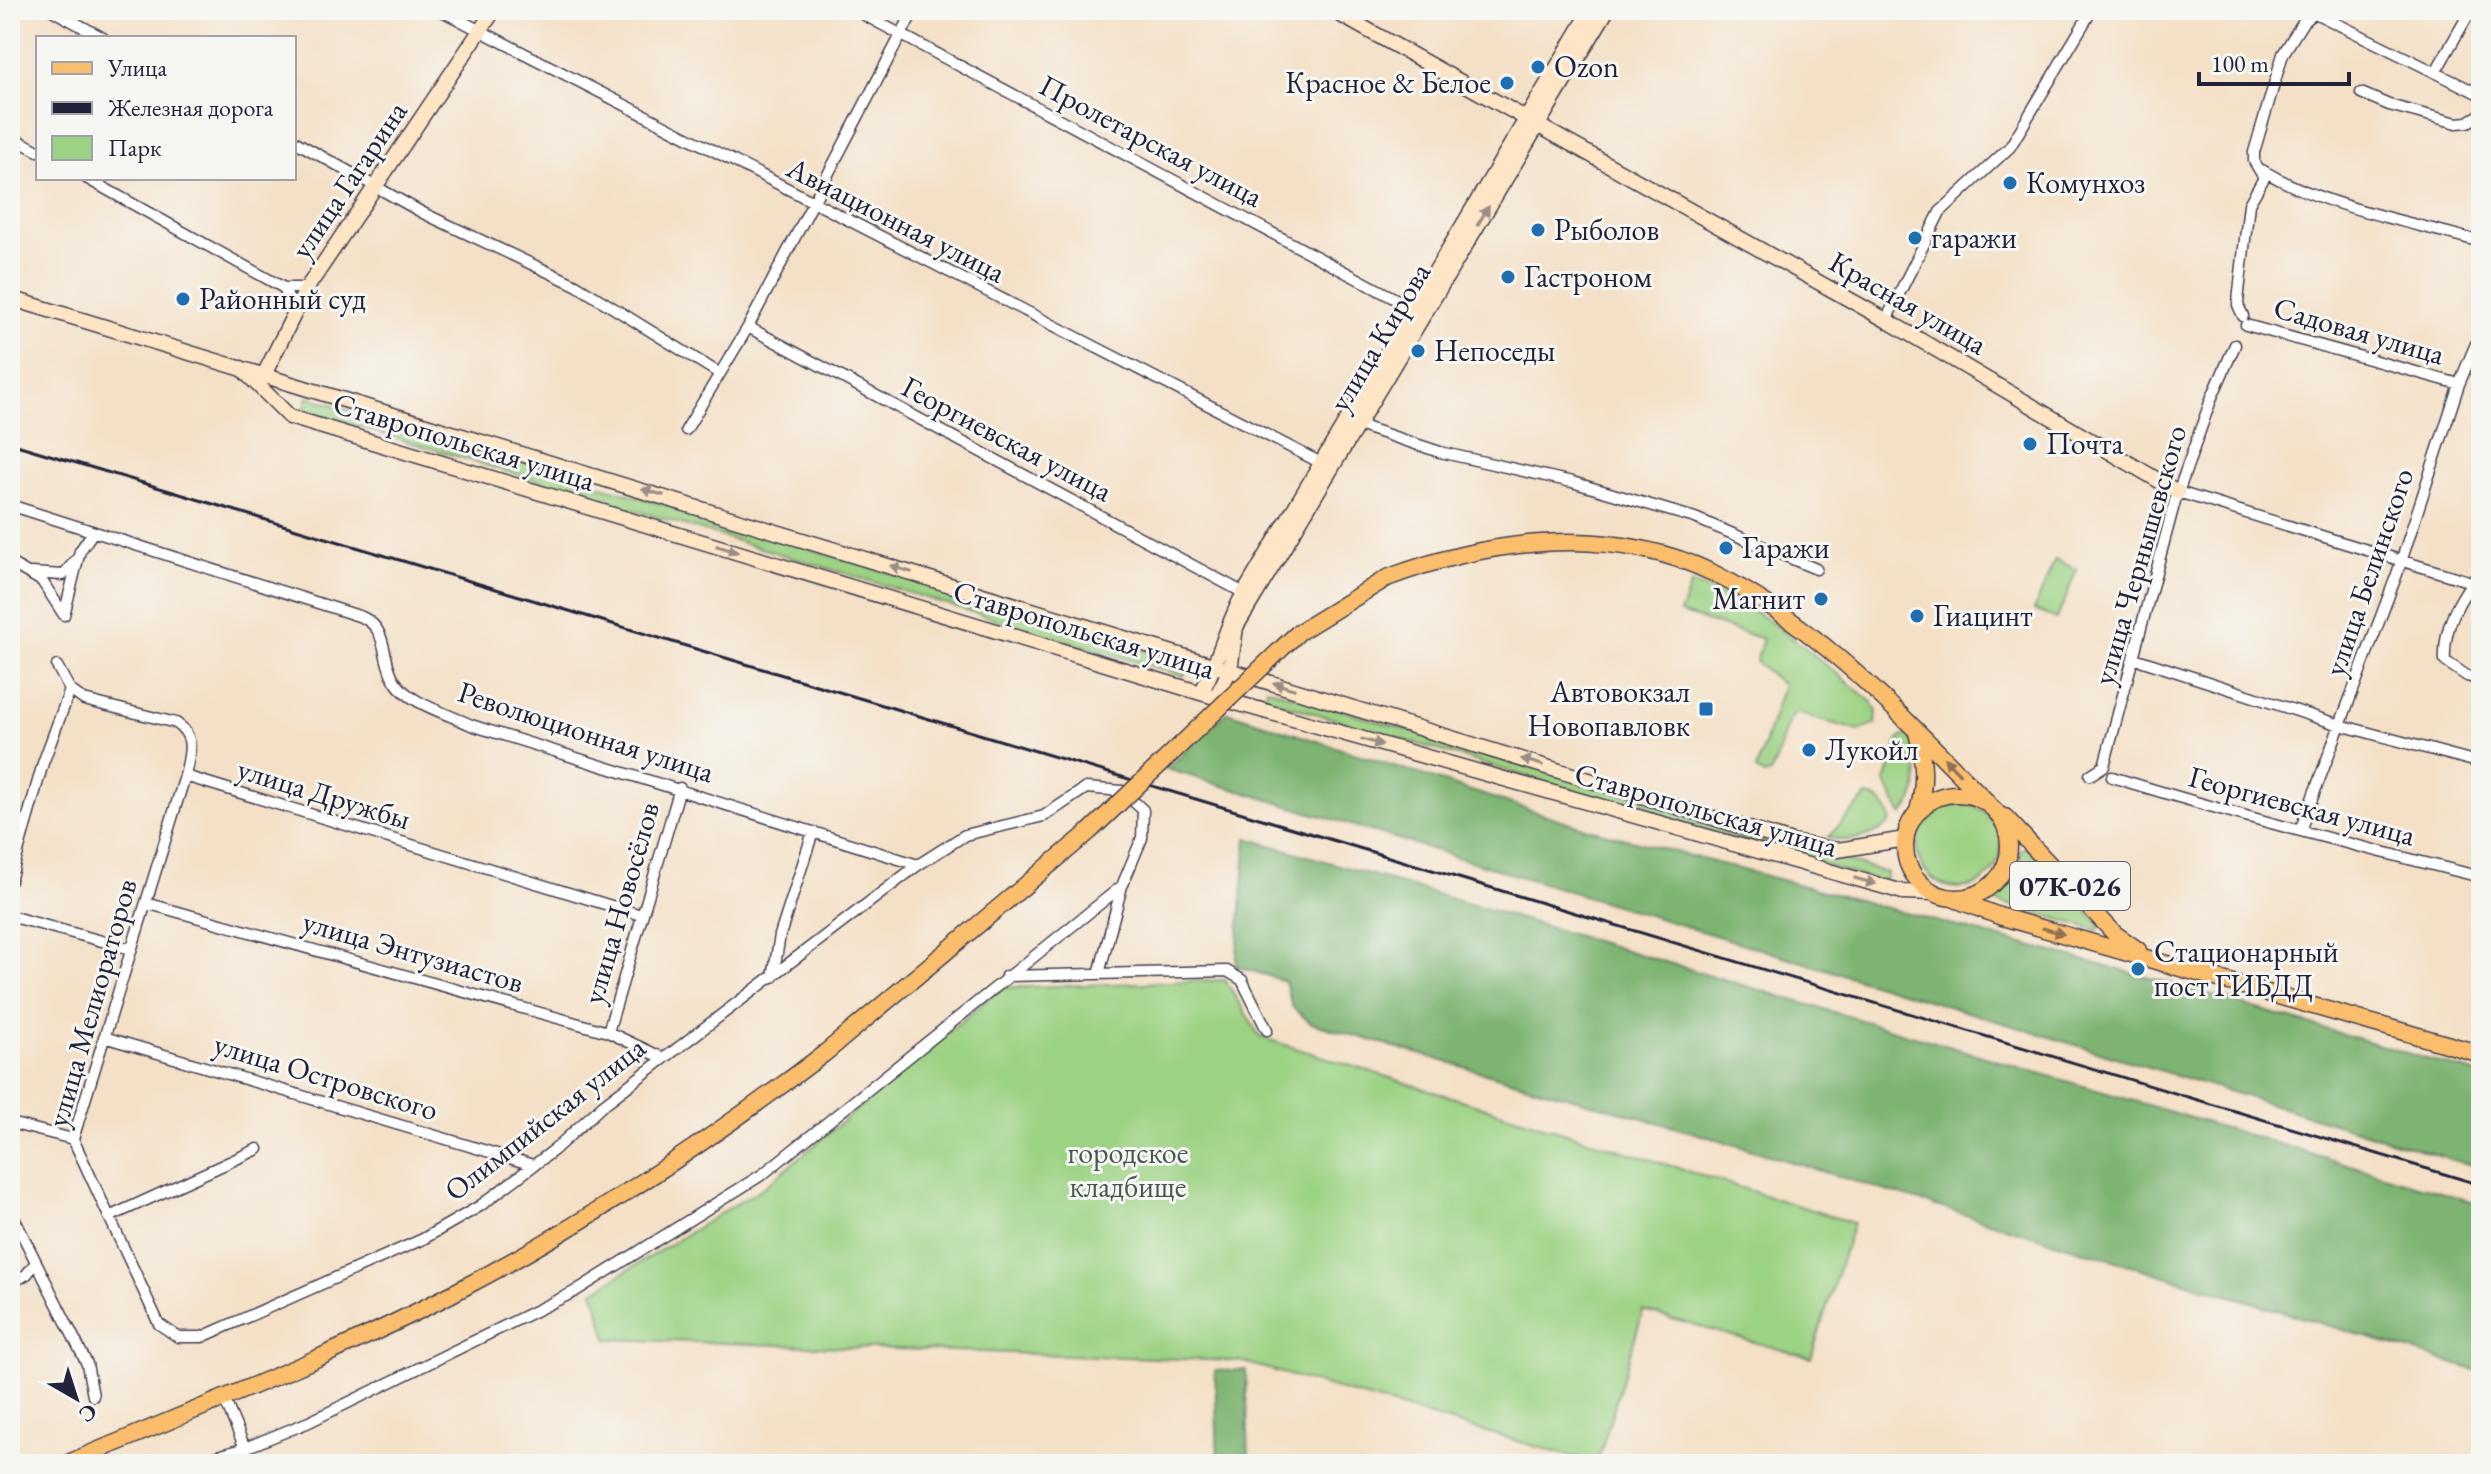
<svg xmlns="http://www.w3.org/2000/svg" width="2491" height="1474" font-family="'EB Garamond',serif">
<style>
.green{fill:#9cd283;stroke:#5f7a5f;stroke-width:2}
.forest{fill:#7db471;stroke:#506b56;stroke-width:2}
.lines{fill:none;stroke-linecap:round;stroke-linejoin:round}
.street-casing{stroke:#423e50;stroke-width:13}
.secondary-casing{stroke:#423e50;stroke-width:17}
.primary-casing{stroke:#423e50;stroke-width:19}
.street{stroke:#fff;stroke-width:10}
.secondary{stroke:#fde5c5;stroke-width:14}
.primary{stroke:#fabe6d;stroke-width:16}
.rail{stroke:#22223b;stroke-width:3}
.primary-bridge-casing{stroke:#423e50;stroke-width:19;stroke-linecap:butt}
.primary-bridge{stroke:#fabe6d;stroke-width:16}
.oneway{fill:#9a8d87}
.oneway2{fill:#8e7054}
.poi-dot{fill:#1f6fb2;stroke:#f6f6f2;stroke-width:3}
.labels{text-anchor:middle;stroke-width:6;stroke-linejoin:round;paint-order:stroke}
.shield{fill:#f6f6f2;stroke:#626272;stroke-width:2}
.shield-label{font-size:28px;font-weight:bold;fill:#22223b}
.poi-label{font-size:30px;fill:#22223b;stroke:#f6f6f2;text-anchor:start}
.street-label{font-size:30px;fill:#22223b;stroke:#f6f6f2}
.park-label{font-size:30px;fill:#475751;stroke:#f6f6f2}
</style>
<rect width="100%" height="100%" fill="#f6f6f2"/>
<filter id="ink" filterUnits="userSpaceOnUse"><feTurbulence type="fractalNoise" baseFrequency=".0125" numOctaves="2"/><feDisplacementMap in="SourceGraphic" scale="16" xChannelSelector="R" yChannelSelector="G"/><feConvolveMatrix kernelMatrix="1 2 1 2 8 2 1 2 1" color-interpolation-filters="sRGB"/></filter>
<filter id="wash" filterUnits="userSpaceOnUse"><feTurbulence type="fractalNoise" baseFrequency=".006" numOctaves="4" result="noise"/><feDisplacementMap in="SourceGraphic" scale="32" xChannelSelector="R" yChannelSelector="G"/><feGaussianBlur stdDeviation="1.8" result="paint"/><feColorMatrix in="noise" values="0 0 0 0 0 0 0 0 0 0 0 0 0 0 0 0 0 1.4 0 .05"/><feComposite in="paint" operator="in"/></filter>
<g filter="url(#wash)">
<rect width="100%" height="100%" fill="#f4e0c6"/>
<path class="green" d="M308,397l880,266 -4,13 -880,-266z
M2055,560l22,9 -20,50 -23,-9z
M1691,584c63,13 130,79 181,118l5,9 -2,13 -16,7 -63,-18c-16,15 -14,42 -26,60l-6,2 -8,-5 27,-85 -27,-23 7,-23 -83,-26z
M1267,688l620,185 -3,10 -620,-185z
M1909,733c10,26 15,61 -7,82l-17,-33 14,-43z
M1867,796c15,2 21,12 24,26 -14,13 -43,23 -63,15z
M1917 846a42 42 0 1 1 84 0a42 42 0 1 1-84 0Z
M2027,847l74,78 -3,5 -102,-28 -2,-6 20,-16 8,-31z
M1225,980l35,57 593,186 -42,135 -168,-47 -46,153 -357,-103 -633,-22 -13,-48 173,-106 234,-197z"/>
<path class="forest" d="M1227,712l362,117 588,156 304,90v93l-1314,-399z
M1247,838l1234,366v168l-765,-233 -405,-116 -19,-16 -7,-26 -49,-15z
M1246,1370l3,94h-31l-3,-93z"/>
</g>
<g filter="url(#ink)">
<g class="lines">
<defs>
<path id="street" d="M52,10l51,28
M440,10l887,456
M855,10l563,301
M2311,11l170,84
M2436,71l35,-61
M2361,93l28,12 68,18 11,-1 13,-8
M10,136l28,15
M294,141l129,72 153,72 141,87
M2262,170c64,38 147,51 219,72
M86,178l198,110h23
M284,288l9,23
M2243,316l-5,-11 1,-13 10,-88 15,-26 -10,-17v-9l29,-98 20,-32 14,-12
M1886,320l54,-108 70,-65 82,-137
M2246,325l213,59
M748,327l496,266
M1358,425l82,27 132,30 123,36 121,51
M686,430l62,-103 166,-317
M2178,492l303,93
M10,505l352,112c28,13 18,41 33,64 14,23 52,32 76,44l447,140
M10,563l32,18 22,34 16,-64 13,-19
M2481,571c-21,25 -38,57 -36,90l22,15 14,4
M31,573l32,2 13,-15
M2134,658l206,67 141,38
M57,666l13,24 14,10 92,23c21,14 13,32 9,53l456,139
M2090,775l14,-9 71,-265 37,-104 23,-52
M185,776l-112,363 86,185 19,13h24l221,-98 57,-33 74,-56 49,-45 315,-240 47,-30 79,-19 42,-28 36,3 21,19 -1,28 -20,48 -23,88
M2112,777c122,38 245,69 369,100
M2301,828l96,-254 62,-190 22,-52
M10,881l33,-118 27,-73
M146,903l462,129 55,26
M10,916l121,33
M1006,976l221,-5 15,9 25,50
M773,977l7,-42 33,-103
M608,1032l72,-244
M104,1037l429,128
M10,1123l63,16
M10,1210l77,154 6,32
M109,1217l149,-68
M10,1284l17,-10 9,-12
M223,1396l22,52 64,-26 265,-130 189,-118 359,-288
M192,1464l53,-16"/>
<path id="secondary" d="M1332,10l554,310 292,172
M10,298l1782,544 46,8 67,-11
M241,368l49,49 911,276 702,199 31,1
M261,381l46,-93 187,-278
M1201,693c18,-32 25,-68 43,-100l347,-583
M1216,697l14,-27 6,-43 371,-617"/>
<path id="primary" d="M1387,578c102,-39 224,-54 326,-5 106,52 192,146 274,229
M1917,732c7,29 9,50 1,79
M1905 846a52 52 0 1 1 104 0a52 52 0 1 1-104 0Z
M2005,817l110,117 23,16
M1952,898l47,18 482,138
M66,1464c131,-56 267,-107 393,-174 130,-68 250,-149 366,-237"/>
</defs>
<use href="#street" class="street-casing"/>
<use href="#secondary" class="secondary-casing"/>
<use href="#primary" class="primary-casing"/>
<use href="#street" class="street"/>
<use href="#secondary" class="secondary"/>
<use href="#primary" class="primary"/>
<path class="rail" d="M10,443l2471,742"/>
<defs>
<path id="primary-bridge" d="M825,1053l265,-222 209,-199 88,-54"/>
</defs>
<use href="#primary-bridge" class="primary-bridge-casing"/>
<use href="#primary-bridge" class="primary-bridge"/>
</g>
<defs><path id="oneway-solid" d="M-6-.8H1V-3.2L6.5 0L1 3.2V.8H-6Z" transform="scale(2)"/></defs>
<g class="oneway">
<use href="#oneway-solid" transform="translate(1483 216) rotate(-59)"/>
<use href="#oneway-solid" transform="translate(653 492) rotate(-163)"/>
<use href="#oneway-solid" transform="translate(727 549) rotate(17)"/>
<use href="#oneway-solid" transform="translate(901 569) rotate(-163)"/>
<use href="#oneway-solid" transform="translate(1284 686) rotate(-163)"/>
<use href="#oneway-solid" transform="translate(1372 742) rotate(16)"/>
<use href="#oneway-solid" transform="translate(1532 762) rotate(-163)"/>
<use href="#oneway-solid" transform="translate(1865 881) rotate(16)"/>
</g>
<g class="oneway2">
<use href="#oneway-solid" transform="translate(1952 766) rotate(-134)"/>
<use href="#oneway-solid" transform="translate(2053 931) rotate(16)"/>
</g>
</g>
<g class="poi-dot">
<circle cx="1538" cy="67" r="8"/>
<circle cx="1507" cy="83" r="8"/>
<circle cx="2010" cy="183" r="8"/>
<circle cx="1538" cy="230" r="8"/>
<circle cx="1915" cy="238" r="8"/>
<circle cx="1508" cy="277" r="8"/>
<circle cx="183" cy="299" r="8"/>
<circle cx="1418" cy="351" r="8"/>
<circle cx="2030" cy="444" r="8"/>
<circle cx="1726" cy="548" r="8"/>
<circle cx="1821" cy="599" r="8"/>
<circle cx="1917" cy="616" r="8"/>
<rect x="1698" y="701" width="16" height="16" rx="4"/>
<circle cx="1809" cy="750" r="8"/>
<circle cx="2138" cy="969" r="8"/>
</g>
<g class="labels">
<rect class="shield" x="2010" y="862" width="120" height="48" rx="6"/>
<g class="shield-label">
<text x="2070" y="896">07К-026</text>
</g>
<g class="poi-label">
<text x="1554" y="77">Ozon</text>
<text x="1491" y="93" text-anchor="end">Красное &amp; Белое</text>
<text x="2026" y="193">Комунхоз</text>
<text x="1554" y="240">Рыболов</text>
<text x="1931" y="248">гаражи</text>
<text x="1524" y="287">Гастроном</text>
<text x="199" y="309">Районный суд</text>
<text x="1434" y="361">Непоседы</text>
<text x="2046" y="454">Почта</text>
<text x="1742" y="558">Гаражи</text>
<text x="1805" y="609" text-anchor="end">Магнит</text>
<text x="1933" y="626">Гиацинт</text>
<text x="1690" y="702" text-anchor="end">Автовокзал<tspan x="1690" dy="34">Новопавловк</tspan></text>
<text x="1825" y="760">Лукойл</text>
<text x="2154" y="962">Стационарный<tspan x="2154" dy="34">пост ГИБДД</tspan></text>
</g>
<g class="street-label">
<text transform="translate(1151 141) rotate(28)" y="10">Пролетарская улица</text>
<text transform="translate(349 180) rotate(-56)" y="10">улица Гагарина</text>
<text transform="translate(896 220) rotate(27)" y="10">Авиационная улица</text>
<text transform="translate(1908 303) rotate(30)" y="10">Красная улица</text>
<text transform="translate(2359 331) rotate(16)" y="10">Садовая улица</text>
<text transform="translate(1380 337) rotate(-59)" y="10">улица Кирова</text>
<text transform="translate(1007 439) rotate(28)" y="10">Георгиевская улица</text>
<text transform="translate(464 442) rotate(17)" y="10">Ставропольская улица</text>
<text transform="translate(2140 555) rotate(-74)" y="10">улица Чернышевского</text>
<text transform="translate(2369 572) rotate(-71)" y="10">улица Белинского</text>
<text transform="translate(1084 630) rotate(17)" y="10">Ставропольская улица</text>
<text transform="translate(586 732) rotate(18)" y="10">Революционная улица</text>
<text transform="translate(324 794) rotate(17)" y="10">улица Дружбы</text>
<text transform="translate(2302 806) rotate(15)" y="10">Георгиевская улица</text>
<text transform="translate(1706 810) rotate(16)" y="10">Ставропольская улица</text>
<text transform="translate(621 903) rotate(-74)" y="10">улица Новосёлов</text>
<text transform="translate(413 952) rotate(16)" y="10">улица Энтузиастов</text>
<text transform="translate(92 1003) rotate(-74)" y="10">улица Мелиораторов</text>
<text transform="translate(326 1077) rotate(17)" y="10">улица Островского</text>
<text transform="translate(545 1119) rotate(-38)" y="10">Олимпийская улица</text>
</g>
<g class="park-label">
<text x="1128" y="1163">городское<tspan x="1128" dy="34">кладбище</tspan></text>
</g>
</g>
<rect width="2491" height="1474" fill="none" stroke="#f6f6f2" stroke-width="40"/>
<rect x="36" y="36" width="260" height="144" fill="#f6f6f2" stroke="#a1a1a9" stroke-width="2"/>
<rect x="52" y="62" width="40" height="12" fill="#fabe6d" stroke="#a1a1a9" stroke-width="2"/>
<text x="108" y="76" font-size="24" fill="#22223b">Улица</text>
<rect x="52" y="102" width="40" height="12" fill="#22223b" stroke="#a1a1a9" stroke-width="2"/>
<text x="108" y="116" font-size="24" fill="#22223b">Железная дорога</text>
<rect x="52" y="136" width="40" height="24" fill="#9cd283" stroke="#a1a1a9" stroke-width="2"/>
<text x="108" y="156" font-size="24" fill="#22223b">Парк</text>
<g transform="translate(76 1398) rotate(141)" stroke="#f6f6f2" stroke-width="6" paint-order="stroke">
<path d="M0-6L14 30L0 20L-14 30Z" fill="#22223b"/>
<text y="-12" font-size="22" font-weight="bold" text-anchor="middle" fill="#22223b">С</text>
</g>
<path d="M2199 72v12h150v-12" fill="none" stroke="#22223b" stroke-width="4"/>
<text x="2211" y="72" font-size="24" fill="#22223b" stroke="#f6f6f2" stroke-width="6" paint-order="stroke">100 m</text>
</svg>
